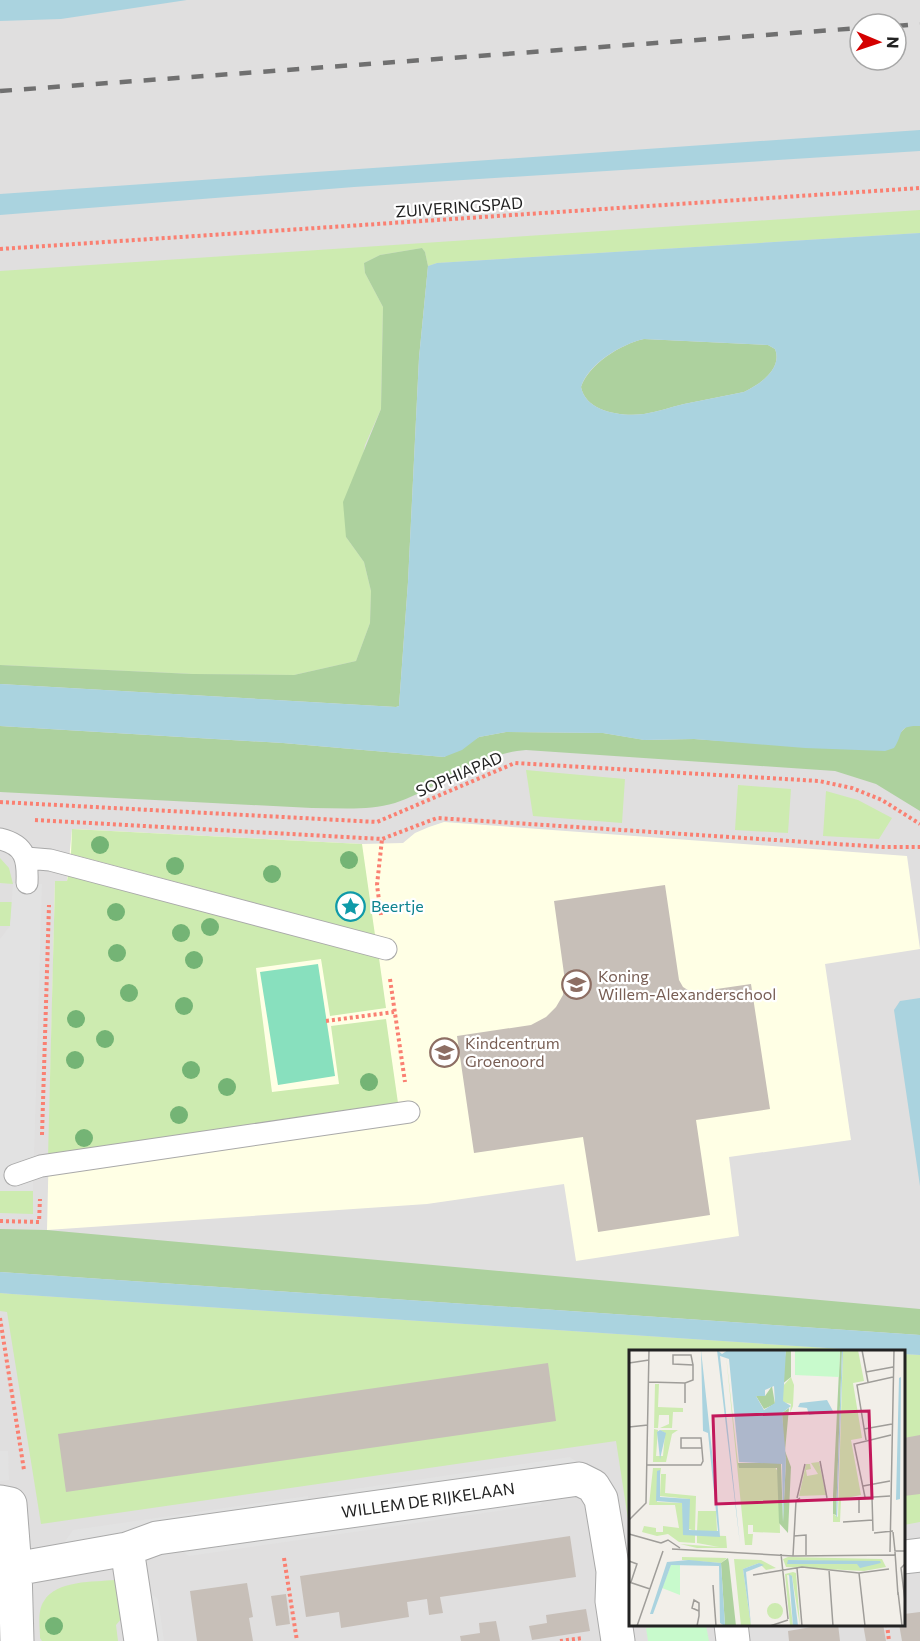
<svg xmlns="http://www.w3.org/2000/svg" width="920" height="1641" font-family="Commissioner,sans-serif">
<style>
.residential{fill:#e0dfdf;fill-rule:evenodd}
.education{fill:#ffffe5}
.grass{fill:#cdebb0}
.forest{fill:#add19e}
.park{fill:#c8facc}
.pitch{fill:#88e0be}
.parking{fill:#e2e2e2}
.water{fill:#aad3df;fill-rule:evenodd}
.building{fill:#c7bfb8}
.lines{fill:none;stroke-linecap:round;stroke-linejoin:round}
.service-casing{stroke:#a9a9a9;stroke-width:23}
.minor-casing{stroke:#a9a9a9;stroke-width:35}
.path{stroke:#fa8072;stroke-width:4;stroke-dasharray:3 3;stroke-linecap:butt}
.service{stroke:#fff;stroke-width:21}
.minor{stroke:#fff;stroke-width:33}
.rail{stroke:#707070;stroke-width:4.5;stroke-dasharray:12 12;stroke-linecap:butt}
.tree{fill:#74b475}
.labels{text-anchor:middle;stroke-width:4.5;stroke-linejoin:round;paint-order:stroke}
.street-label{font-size:16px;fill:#222;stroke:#fff}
.culture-label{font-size:16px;fill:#0d838f;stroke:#fff;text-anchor:start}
.education-label{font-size:16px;fill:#785e54;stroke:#fff;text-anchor:start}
.inset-road{fill:none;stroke:#9f9d99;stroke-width:1.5}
.view{fill:#c2185b;fill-opacity:0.15;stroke:#c2185b;stroke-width:3}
.inset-edge{fill:none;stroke:#222;stroke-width:3}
</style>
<rect width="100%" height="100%" fill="#f2efe9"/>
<path class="residential" d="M0,0h920v1641h-920zM860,24h36v36h-36zM630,1352h274v272h-274z"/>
<path class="education" d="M444,822l463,34 13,93 -95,15 26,176 -122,17 10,79 -163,25 -12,-77 -137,20 -380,26 8,-349h12l5,-52 290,15 41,-1 12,-10 14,-6z"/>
<path class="grass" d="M920,210v23l-483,30 -9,3 -3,-14 -3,-4 -42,7 -16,8 1,10 18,34 -2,102 -16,36 -19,92 18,25 7,29 -1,32 -14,38 -62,14 -101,-1 -193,-9v-394z
M526,770l99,9 -3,44 -89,-7z
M738,785l53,4 -3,44 -53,-3z
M826,791l32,9 34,18 -13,21 -56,-3z
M72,829l290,15 13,91 -304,-81z
M0,858l9,10 4,16 -13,-1z
M68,875l311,83 7,50 -56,8 -9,-57 -65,9 16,124 67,-8 -8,-58 55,-7 12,84 -350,54 7,-276h12z
M0,902h13l-3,24h-10z
M0,1191h33v23l-33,-1z
M0,1293l12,1 861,57 -243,1v180l-14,-91 -575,83 -34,-212 -7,-1z
M904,1354l16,1v167l-16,3z
M115,1580l3,3 9,29 -11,13 2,16h-76l-2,-3c0,-11 -3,-27 4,-37 12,-21 50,-19 71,-21z"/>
<path class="forest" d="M422,248l3,4 3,14 -9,92 -11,224 -9,124 -3,1 -396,-23v-19l193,9 101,1 62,-14 14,-38 1,-32 -7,-29 -18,-25 -3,-35 38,-93 2,-102 -18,-34 -1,-10 16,-8z
M644,339l124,6 7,4c8,20 -16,36 -31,43 -20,4 -40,8 -60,12 -13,3 -27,8 -40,10 -22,3 -58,-2 -63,-27 8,-23 40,-43 63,-48z
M0,726l283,17 161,14 35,-20 27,-5 97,1 42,7 49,-1 44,3 162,-9 7,-7h13v85l-44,-27 -41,-13 -309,-21c-47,3 -87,38 -131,53 -27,8 -55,5 -83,5l-312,-16z
M0,1229l47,1 873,79v26l-920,-63z"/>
<path class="park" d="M673,1625h33l3,16h-61l-2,-13z"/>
<path class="pitch" d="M318,964l17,112 -57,9 -18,-113z"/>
<path class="parking" d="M13,883l29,1 -9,307h-33v-252l10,-13z
M0,1451h8l1,29 -9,1z
M570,1457l14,11 -254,37 -2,-12z
M551,1492l-11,13 -351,51 -13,-10z
M308,1496l1,11 -245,36 9,-13z
M146,1590l12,9 6,42h-11z"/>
<path class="water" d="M0,0h187l-126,19 -61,2z
M920,130v21l-566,36 -354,28v-21z
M920,233v493c-24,-1 -16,8 -26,22l-9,3 -80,-3 -111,-9 -50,1 -41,-7 -97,-1 -27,5 -17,13 -18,7 -161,-14 -283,-17v-42l396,23 3,-1 9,-124 11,-224 9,-92 9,-3zM644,339l124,6 7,4c8,20 -16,36 -31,43 -20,4 -40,8 -60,12 -13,3 -27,8 -40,10 -22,3 -58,-2 -63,-27 7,-23 40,-43 63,-48z
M920,998v188l-26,-176 6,-9z
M0,1272l920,63v20l-16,-1v-2l-31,-1 -861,-57 -12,-1z"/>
<path class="building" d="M665,885l14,95 4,7 8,5h5l55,-8 19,125 -74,11 14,95 -112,17 -15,-95 -109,16 -17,-117 74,-11 15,-8 10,-10 7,-12 2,-14 -11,-80z
M548,1363l8,58 -490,71 -8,-58z
M920,1435v59l-16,2v-58z
M570,1536l6,41 -136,20 3,16 -14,2 -2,-16 -20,3 2,15 -68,11 -2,-16 -33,5 -6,-41z
M247,1583l6,34 -4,1 4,23h-56l-7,-50z
M286,1594l4,30 -14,2 -5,-30z
M586,1609l4,22 -58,9 -3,-14 18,-3 -1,-8z
M920,1612v29h-18l-3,-17h5v-10z
M496,1621l4,20h-39l-1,-5 20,-3 -1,-10z
M829,1624h9l2,17h-51l-1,-10z
M863,1624h20l3,17h-20z"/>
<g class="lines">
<defs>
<path id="service" d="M0,839c26,6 28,21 27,44
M26,858l24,2 336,89
M15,1175l26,-9 368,-54"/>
<path id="minor" d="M0,1502l10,2 5,65 2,72
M127,1549l14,92
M904,1557l16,-2
M15,1569l112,-20 30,-11 422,-59 14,7 8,13 12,72 -1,30 6,40
M731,1624l2,17"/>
</defs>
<use href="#service" class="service-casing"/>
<use href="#minor" class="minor-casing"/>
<path class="path" d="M0,249l920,-61
M0,802l377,20 138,-59 304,18 33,7 30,12 38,24
M35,820l347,19 55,-21 446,29h37
M381,915l-4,-30 5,-46
M390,979l15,103
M326,1021l68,-9
M42,1135l7,-230
M0,1221l39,1 1,-23
M0,1318l24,152
M284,1558l13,83
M887,1624l2,17
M560,1641l23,-3"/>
<use href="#service" class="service"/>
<use href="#minor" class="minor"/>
<path class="rail" d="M896,26l24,-2
M0,91l860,-63"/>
</g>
<g class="tree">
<circle cx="100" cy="845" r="9"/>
<circle cx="349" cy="860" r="9"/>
<circle cx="175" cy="866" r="9"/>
<circle cx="272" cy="874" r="9"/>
<circle cx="116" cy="912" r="9"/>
<circle cx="210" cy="927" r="9"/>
<circle cx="181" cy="933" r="9"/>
<circle cx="117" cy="953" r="9"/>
<circle cx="194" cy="960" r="9"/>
<circle cx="129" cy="993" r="9"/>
<circle cx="184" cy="1006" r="9"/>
<circle cx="76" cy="1019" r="9"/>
<circle cx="105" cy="1039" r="9"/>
<circle cx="75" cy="1060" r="9"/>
<circle cx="191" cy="1070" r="9"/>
<circle cx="369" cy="1082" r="9"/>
<circle cx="227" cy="1087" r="9"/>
<circle cx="179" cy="1115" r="9"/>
<circle cx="84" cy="1138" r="9"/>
<circle cx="54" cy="1626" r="9"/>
</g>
<defs>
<symbol id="sight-ring" viewBox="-11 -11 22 22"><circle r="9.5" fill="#fff" stroke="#0f9aa8" stroke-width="1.5"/><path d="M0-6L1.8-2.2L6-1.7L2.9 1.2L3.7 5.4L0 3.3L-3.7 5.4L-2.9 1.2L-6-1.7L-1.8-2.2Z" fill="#0f9aa8"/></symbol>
<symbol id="school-ring" viewBox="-11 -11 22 22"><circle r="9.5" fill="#fff" stroke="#8d6e63" stroke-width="1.5"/><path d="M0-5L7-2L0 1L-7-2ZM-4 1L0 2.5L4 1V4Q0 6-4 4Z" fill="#8d6e63"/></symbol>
</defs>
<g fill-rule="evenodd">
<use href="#sight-ring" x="334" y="890" width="33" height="33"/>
<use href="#school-ring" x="560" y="968" width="33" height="33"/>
<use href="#school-ring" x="428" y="1036" width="33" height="33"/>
</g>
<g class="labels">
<g class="street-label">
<text transform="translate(459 207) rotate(-4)" y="6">ZUIVERINGSPAD</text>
<text transform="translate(459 774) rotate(-23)" y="6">SOPHIAPAD</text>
<text transform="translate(428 1500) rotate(-8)" y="6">WILLEM DE RIJKELAAN</text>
</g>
<g class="culture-label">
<text x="371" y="912">Beertje</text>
</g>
<g class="education-label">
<text x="598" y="982">Koning<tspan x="598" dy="18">Willem-Alexanderschool</tspan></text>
<text x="465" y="1049">Kindcentrum<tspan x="465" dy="18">Groenoord</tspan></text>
</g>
</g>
<g transform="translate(629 1350)">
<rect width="276" height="276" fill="#f2efe9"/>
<path d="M214,0h15l6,31 -11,2 9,55 -11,2 10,55 -20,4 -1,23h-7v-8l5,3zM97,5l12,108 36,3 5,7 1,60 -27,-1v-7h-5v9h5l-1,11h-7zM162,27l3,8 -1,21 -3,7 1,-9 -8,-2v-16zM26,34h4l-1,23 25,1v4h-10l-1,16h-12l9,-4v-9h-10l-1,13h-4zM25,79l4,1 -2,26h7l2,-23 -5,-3h18l-6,4 -6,28h-13zM190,112l7,33 -27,1 7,-32h4l1,5 -5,1 1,6 11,-2 -7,-11zM24,118h8l-4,34 25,1 5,32h8v8l-16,-1 -11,-8 -11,2 -15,-4 2,-6 12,2v4h7v-6l16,2 -4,-23h-26zM32,124h5l-1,19 31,3 -1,35 -6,-2v-30l-29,-3zM69,161h18l1,20h-20zM68,185l29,1 1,12h-30l-17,-4 39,3 -22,-4zM53,207l45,1 -6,5 -39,-3zM159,207l94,2 4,8 -22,4 -78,-4 -3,-8zM159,210l74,2 18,-1 -23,3h-68zM105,209l27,1 15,8 -10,2 -7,-7 -16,6 8,57h-10zM164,222l3,1 4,53 -8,-50 -5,-1 6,51 -3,-1 -5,-51zM138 261a8 8 0 1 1 16 0a8 8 0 1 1-16 0Z" fill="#cdebb0" fill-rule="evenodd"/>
<path d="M157,0h5v27l-10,8zM211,0h2l-6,165 -3,-1v-19zM143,36l3,18 -11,5 -8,-13h9zM160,58l-4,43 6,16 -3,66 -9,-10 -2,-55h-38l-1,-5h43l2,59 3,-63 -2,-6 -2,-40zM99,208l1,5 7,63h-11l-4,-63z" fill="#add19e"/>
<path d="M166,0h45l-1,27 -44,-2zM51,214v31l-18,-7 9,-23z" fill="#c8facc"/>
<path d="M72,0l16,148 3,39 -37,-2 -1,-32 -26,-2 1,-30 3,-1v27l30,2 -1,31 29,1 -10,-98 -5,-2zM88,0l5,4 6,-4h58l-3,51 8,5 -9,7 4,46 -3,63 -1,-58 -43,-2 -10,-103 -9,-3 20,188zM145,36l1,17 -11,7 -8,-14h9v-6zM213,0h1l-6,168 -1,-3zM272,27l-1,122 -4,1 3,-122zM198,50l6,11 -24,4 -2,-7 -9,-1 2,-4zM31,80l6,3 -6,26 -3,-27zM60,210l32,3 4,63 -5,-3 -1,-57 -48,-1 -18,49h-3l17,-52zM159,210l92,1 1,2 -21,5 -3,-4h-70zM130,213l5,2 -18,7 5,54 -8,-57zM160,224l3,2 6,50h-5z" fill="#aad3df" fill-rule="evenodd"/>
<path class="inset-road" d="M233,0l6,32M0,13l20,-3M237,22l27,-5M19,32l37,1M276,38v36M56,53v-20l8,-3v-15l-20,-1v-9h18l2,10M0,77l19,-2M235,79l28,-5M237,90l-9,-55 36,-8M276,110v39M191,111l7,37M18,115h54l2,-4 -2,-23h-20v10h21M234,136l27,-5M236,147l-11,-53 37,-9M243,147l1,34M168,148l8,-34M230,163v-15l31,-2M0,170l17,-17 3,-153M214,172l30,-2M264,182l2,19h10M245,183l19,-2M0,184l32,9M165,186l12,-1v20M32,193l7,-3 12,8M43,199l121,7 103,-1M261,202l4,-202M266,202l3,43M152,204l7,65M164,206l3,-55 4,-3M0,211l8,3 -6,18M276,214l-4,4 4,33M168,218l5,58M200,220l4,56M230,223l6,53M124,225l49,-8 57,6 30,-4M0,232l21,7M84,235l3,41M269,242l4,34M8,276l26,-75M68,276l2,-10v-13l-5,-3 -2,8 7,3M141,276l18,-6"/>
<path class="view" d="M240,61l3,87 -156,6 -3,-88z"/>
<rect width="276" height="276" class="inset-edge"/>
</g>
<g transform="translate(878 42) rotate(92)"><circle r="28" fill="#ffffff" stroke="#a7a7a7" stroke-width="1.5"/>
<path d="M0-4.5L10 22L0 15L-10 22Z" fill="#d40000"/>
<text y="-9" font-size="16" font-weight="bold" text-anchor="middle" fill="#222222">N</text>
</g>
</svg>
